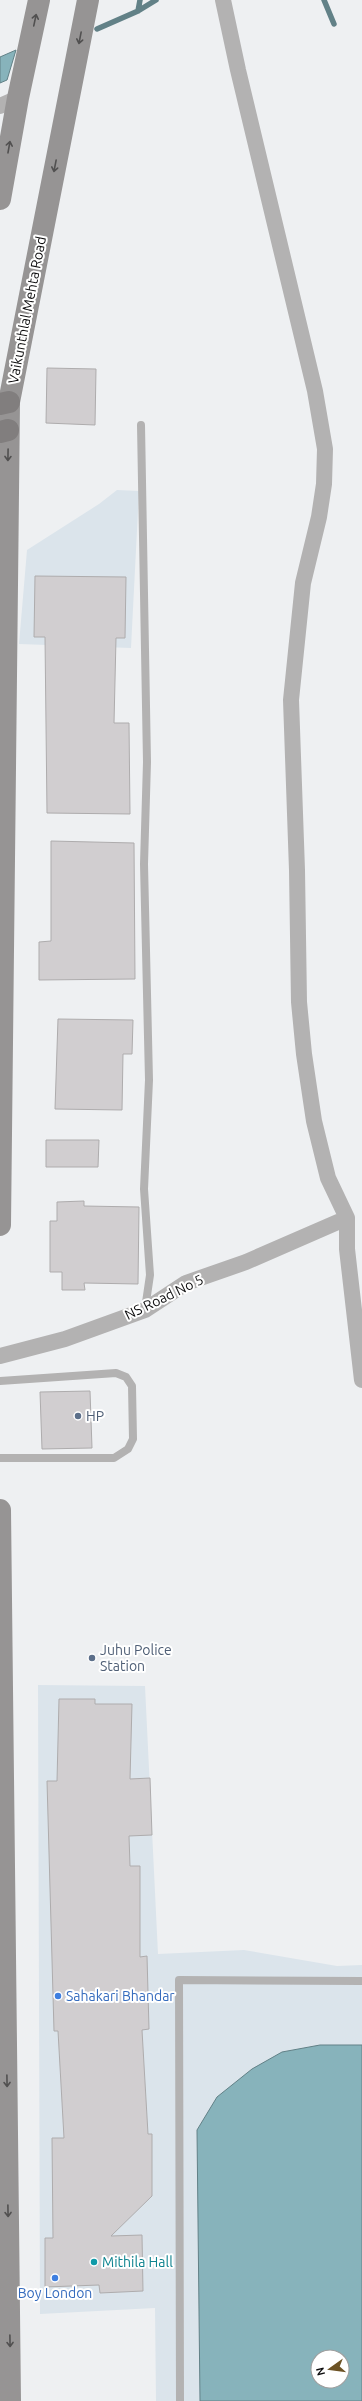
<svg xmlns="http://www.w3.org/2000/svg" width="362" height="2401" font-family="Ubuntu,sans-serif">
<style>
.built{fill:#dbe4eb;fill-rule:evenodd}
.water{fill:#87b3bb;stroke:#628187;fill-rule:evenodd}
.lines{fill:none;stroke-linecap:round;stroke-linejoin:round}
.stream{stroke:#628187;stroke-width:5.5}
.building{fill:#d1ced0;stroke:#aeacad}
.service{stroke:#b3b2b2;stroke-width:8}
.minor{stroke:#b3b2b2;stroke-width:16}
.secondary{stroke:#969494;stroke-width:22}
.primary{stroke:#817e7e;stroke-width:22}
.oneway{stroke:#515050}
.service-dot{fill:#5c6f8a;stroke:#fff;stroke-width:1.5}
.shop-dot{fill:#3f7fe0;stroke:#fff;stroke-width:1.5}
.culture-dot{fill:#0f9aa8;stroke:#fff;stroke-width:1.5}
.labels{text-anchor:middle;stroke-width:4;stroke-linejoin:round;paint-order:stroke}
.street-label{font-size:14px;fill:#0c0c0d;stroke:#fff}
.service-label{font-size:14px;fill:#4e5e75;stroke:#fff;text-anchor:start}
.shop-label{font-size:14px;fill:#366cbe;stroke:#fff;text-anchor:start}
.culture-label{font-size:14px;fill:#0d838f;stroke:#fff;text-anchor:start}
</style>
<rect width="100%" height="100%" fill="#eef0f2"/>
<path class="built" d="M117,490l22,1 -8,157 -112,-4 8,-94 72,-46z
M38,1685l107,1 13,268 86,-4 93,16 25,-1v436h-206l-1,-93 -115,6zM318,2357h24v24h-24z"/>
<path class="water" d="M16,50l-9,30 -7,3v-26z
M320,2045h42v356h-162l-3,-271 20,-33 35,-28 30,-17zM318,2357h24v24h-24z"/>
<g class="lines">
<path class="stream" d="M324,0l10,24
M138,11l2,-11
M97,29l41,-18 18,-11"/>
</g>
<path class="building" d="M47,368l49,1 -1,56 -49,-2z
M35,576l91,1 -1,61h-9l-2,85h15l1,91 -83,-1 -2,-176h-11z
M51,841l83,2 1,136 -96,1v-38l12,-1z
M58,1019l75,1 -1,34h-9l-1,56 -67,-1z
M46,1140h53l-1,27h-52z
M84,1201v5l55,1 -1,77 -54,-1 1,7h-23v-18h-12v-51h7v-19z
M90,1391l2,57 -50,1 -2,-57z
M59,1699h36v5h37l-2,75 20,-1 2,57 -23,1 1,30h10v91l7,-1 2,73 -7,1 6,104h4v62l-41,40 31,-1 1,56 -43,2 -1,-8 -54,2v-49h8l-1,-100h12l-6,-107h-4l-7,-250h10z"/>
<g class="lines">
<path class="service" d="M141,425l6,337 -3,102 5,216 -5,109 6,86 -5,34
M0,1381l116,-8 10,4 6,9 1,53 -5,10 -14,9h-114
M180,2401l-1,-421 183,1"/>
<path class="minor" d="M223,0l15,70 77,321 10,58 -1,35 -5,33 -16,66 -12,117 6,170 2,132 5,52 10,67 14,57 19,40v31l15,131
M0,106l18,-8
M0,1356l65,-17 80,-29 41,-27 60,-21 101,-44"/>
<path class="secondary" d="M0,199l18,-101 21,-98
M0,1225l9,-823 79,-402
M0,1510l10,891"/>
<path class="primary" d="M0,404l9,-2
M0,432l8,-2"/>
</g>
<defs><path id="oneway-shaft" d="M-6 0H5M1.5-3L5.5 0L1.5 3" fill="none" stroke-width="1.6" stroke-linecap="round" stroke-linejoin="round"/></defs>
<g class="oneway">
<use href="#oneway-shaft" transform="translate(35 20) rotate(-78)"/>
<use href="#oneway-shaft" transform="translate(80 38) rotate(101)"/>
<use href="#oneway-shaft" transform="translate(9 147) rotate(-80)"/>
<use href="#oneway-shaft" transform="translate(55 166) rotate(101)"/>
<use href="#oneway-shaft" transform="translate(8 455) rotate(91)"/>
<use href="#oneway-shaft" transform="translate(7 2081) rotate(89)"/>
<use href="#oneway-shaft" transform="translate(8 2211) rotate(89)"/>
<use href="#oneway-shaft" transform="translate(10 2341) rotate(89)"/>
</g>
<g class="service-dot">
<circle cx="78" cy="1416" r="4"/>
<circle cx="92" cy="1658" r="4"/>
</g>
<g class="shop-dot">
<circle cx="58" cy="1996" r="4"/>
<circle cx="55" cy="2278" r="4"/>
</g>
<circle class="culture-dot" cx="94" cy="2262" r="4"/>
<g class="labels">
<g class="street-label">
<text transform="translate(27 310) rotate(-79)" y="5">Vaikunthlal Mehta Road</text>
<text transform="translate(164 1297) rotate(-26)" y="5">NS Road No 5</text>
</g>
<g class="service-label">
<text x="86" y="1421">HP</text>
<text x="100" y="1655">Juhu Police<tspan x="100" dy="16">Station</tspan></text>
</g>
<g class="shop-label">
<text x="66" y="2001">Sahakari Bhandar</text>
<text x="55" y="2298" text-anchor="middle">Boy London</text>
</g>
<g class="culture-label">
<text x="102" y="2267">Mithila Hall</text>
</g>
</g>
<g transform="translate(330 2369) rotate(256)"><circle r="19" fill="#ffffff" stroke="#9e9e9e"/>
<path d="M0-3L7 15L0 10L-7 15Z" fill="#6c5224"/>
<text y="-6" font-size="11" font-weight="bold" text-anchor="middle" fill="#0c0c0d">N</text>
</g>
</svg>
